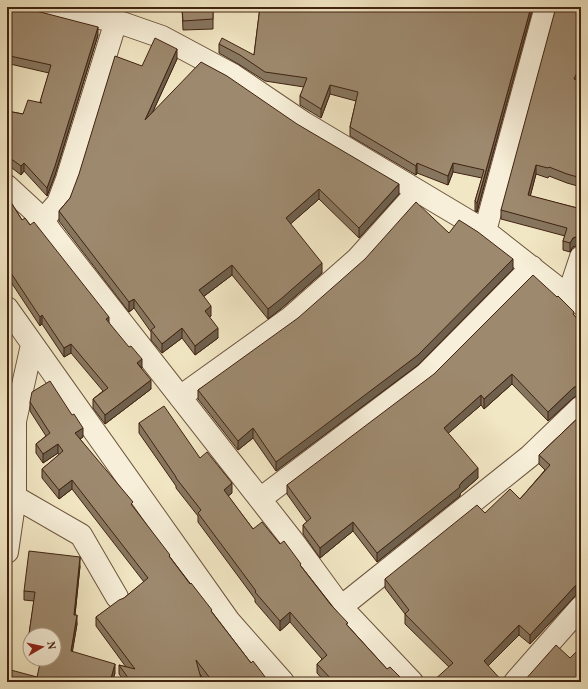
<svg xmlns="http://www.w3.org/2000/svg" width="588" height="689" font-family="Vollkorn,serif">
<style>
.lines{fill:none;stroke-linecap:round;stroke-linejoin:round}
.minor-casing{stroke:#6c543e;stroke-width:24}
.minor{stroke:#f7efd9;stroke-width:22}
.wall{fill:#87765f;stroke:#402311}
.shaded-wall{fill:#6e604d;stroke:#402311}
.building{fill:#9d896e;stroke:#402311}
</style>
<rect width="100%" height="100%" fill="#f2e7c4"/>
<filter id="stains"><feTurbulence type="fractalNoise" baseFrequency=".005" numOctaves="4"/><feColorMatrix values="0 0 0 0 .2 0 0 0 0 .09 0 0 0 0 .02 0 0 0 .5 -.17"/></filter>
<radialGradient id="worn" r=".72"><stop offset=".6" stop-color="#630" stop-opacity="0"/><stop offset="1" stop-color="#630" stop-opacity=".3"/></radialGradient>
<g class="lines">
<defs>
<path id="minor" d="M37,7l79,14 46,16 71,38 71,48 181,108 83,65 13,8
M7,186l26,24 18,22 241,308 49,67 71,75
M485,231l61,-224
M51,232l-8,-12 15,-17 9,-24 49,-158
M568,296l13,-39
M7,308l222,313 54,61
M180,397l110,-79 67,-59 61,-68
M15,497l66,38 36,62
M260,499l166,-125 106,-107
M7,552l8,-55v-76l17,-76
M341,607l189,-151 51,-49
M515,682l66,-75"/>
</defs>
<use href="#minor" class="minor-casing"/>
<use href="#minor" class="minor"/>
</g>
<path class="wall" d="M7,7l91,28 -43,140 -8,21 -23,-25 -3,4 -14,-11v-53l16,3 17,-11 9,-30 -39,-9v-2l-3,-1z
M108,7h38l-20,4z
M182,7h31v22l-30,1z
M260,7h273l-56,205 -2,-1v-10l7,-23 -29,-6 -5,13 -31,-12 -1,2 -66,-39v-9l6,-26 -26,-7 -9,24 -21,-13v-9l4,-9 -39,-6 -25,-16 -21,-12v-9l35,11z
M177,59l-24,52 246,83 -40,44 -40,-39 -29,25 32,49 -40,35 -14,11 -36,-44 -29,22 8,19 -2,1 9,21 -23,17 -13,-17 -20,15 -11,-13v-8l-17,-24 -5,4 -70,-91v-10l11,-13 72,-132z
M578,80l3,1v106l-14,-4 -18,-7 -1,2 -12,-4 -6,22 51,13v36h-3l-5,2 -3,5 -7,-2v-9l2,-5 -64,-17v-9z
M7,196l15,24 8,5 79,98 33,46 9,20 -46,35 -12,-16v-9l10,-8 -32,-38 -7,4 -22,-33 -2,2 -33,-50z
M449,233l64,36 -95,96 -142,106 -23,-33 -15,12 -40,-51v-9z
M574,315l7,8v72h-3l-5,3 -25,23 -36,-37 -28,25 -3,-4 -33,28 30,45 -16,14 -2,2v2l-83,66 -24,-31 -33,27 -17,-24v-9l4,-3 -20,-28v-9z
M30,402l53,35 -3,2 53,68 37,50 81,106 18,19h-63l-6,-8 2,8h-77l-6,-8v-9l7,2 -30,-41v-9l28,-19 20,-16 -72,-93 -13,10 -17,-21v-9l17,-14 -1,-2 -15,10 -7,-10v-9l10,-8 -16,-25z
M581,415v180h-5l-46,49 -11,-9 -31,31 -39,1 -44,-43v-10l-20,-26v-9l100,-66 35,-14 25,-29 -6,-6v-9z
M139,423l61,35 32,35 -4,3 25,33 27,15 21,22 47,60 39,43 18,13h-80l-8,-9v-9l5,-5 -32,-37 -10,9 -25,-29v-3l-57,-77v-6l-22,-28v-2l-37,-53z
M80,566l-5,49 2,9 -5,28 43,21 -3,9h-105l30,-5 17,-42h-24v8h-1v-9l5,-33 -10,-1v-9z"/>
<path class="shaded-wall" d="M126,7h20l-20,4z
M531,7h2l-56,205v-9z
M98,27v8l-43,140 -8,21v-8z
M177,49v10l-32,70v-9z
M581,64v9l-7,15v-9z
M330,85v9l-9,24v-9z
M24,163v8l-3,4v-9z
M417,163v10l-1,2v-9z
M453,163v9l-5,13v-9z
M536,165v9l-8,31v-10z
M399,184v10l-40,44v-10z
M319,189v10l-33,29v-10z
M578,236v9l-5,2 -3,5v-9l3,-5z
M513,259v10l-95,96 -142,106v-9z
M322,263v10l-40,35 -14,11v-10z
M232,265v10l-33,25v-10z
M134,299v9l-5,4v-10z
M211,306v10l-6,5v-10z
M42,315v9l-2,2v-9z
M109,317v9l-3,-7z
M182,328v10l-20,15v-9z
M218,328v10l-23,17v-9z
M71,344v9l-7,4v-9z
M142,359v9l-5,-5z
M512,374v10l-28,25v-10z
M151,380v9l-46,35v-9z
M578,385v10l-5,3 -25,23v-9l25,-24z
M481,395v10l-37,32v-9z
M83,428v9l-8,5v-9z
M253,428v10l-15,12v-9z
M58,444v9l-15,10v-9z
M478,468v10l-16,14 -2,2v2l-83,66v-9l82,-67 3,-4z
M72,480v9l-13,10v-9z
M232,483v10l-8,6v-9z
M353,522v9l-33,27v-10z
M80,557v9l-6,58v-9z
M576,585v10l-46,49v-9z
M290,612v10l-10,9v-10z
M77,615v9l-6,36v-9z
M519,625v10l-35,35v-9z
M115,664v9l-3,9h-2z"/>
<path class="building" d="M7,7l13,3 1,-3 77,20 -43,139 -8,22 -23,-25 -3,3 -14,-10v-14l2,-2 -2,-1v-28l16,3 5,-14 14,3 -2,-1 11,-37 -41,-9 1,-2 -4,-1z
M182,7h31v12l-30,2z
M260,7h271l-54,196 -2,-2 9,-31 -31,-7 -5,13 -31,-13 -1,3 -66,-39 8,-35 -28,-7 -9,24 -21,-13 7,-18 -42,-6 -25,-17 -21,-11 3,-6 32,17z
M556,7h25v57l-7,15 7,2v97l-14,-4 -18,-7 -1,1 -12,-3 -8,30 53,14v27h-3l-5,2 -3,5 -7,-2 4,-13 -66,-18z
M155,38l22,11 -32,71 56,-58 26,14 70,48 102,60 -40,44 -40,-39 -33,29 36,45 -40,35 -14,11 -36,-44 -33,25 12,16 -6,5 13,17 -23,18 -13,-18 -20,16 -11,-14 4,-3 -21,-28 -5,3 -70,-91 11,-13 9,-24 36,-118 27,10z
M7,196l15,24 3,-2 5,7 4,-3 75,95 -3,2 23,28 2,-1 11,13 -5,4 14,17 -46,35 -12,-16 15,-11 -37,-44 -7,4 -22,-33 -2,2 -33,-50z
M416,202l33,31 10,-13 19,12 35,27 -95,96 -142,107 -23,-34 -15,13 -40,-51 100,-72 67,-59z
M533,275l24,22 1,-1 16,16 -1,2 8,9v62h-3l-5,3 -25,24 -36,-38 -28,25 -3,-4 -37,33 34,40 -16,14 -3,4 1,1 -83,66 -24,-31 -33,26 -17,-23 8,-7 -24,-33 147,-111z
M50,381l22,34 2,-1 9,14 -8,5 58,69 -2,2 39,51 -1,1 21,28 1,-1 21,27 -1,1 40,52 2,-2 16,21h-56l-17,-22 6,22h-71l-12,-17 16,4 -39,-52 23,-17 5,-2 24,-20 -76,-98 -13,10 -17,-21 21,-18 -5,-7 -15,10 -7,-10 14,-11 -20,-31 2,-10z
M164,406l36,52 7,-6 25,31 -8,7 29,39 9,-7 18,22 4,-3 17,23 -1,1 31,40 17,18 -2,1 41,45 3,-2 15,15h-71l-17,-18 10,-9 -37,-43 -10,9 -25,-29 1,-1 -58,-78 3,-3 -25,-32v-1l-37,-54z
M581,415v170h-5l-46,50 -11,-10 -35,36 19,21h-71l21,-19 -48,-49 4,-4 -24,-31 92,-74 8,8 25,-24 10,10 30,-34 -11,-10z
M29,551l51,6 -6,58h3l-6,36 44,13 -5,18h-103v-13l30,8 4,-18h13v-24h-18l-7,-1 6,-42 -11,-1z
M556,645l14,13 11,-11v35h-59l2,-1z"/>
<rect width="588" height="689" fill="none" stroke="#f2e7c4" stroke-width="24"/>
<rect x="8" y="8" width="572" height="673" fill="none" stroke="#402311" stroke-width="2"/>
<rect x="12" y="12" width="564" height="665" fill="none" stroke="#402311"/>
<g transform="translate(42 647) rotate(81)"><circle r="19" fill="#f7efd9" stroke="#ae9d89"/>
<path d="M0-3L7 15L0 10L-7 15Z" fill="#8f2418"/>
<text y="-6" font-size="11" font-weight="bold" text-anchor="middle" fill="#402311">N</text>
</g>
<rect width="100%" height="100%" filter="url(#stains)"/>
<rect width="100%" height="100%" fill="url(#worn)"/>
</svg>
